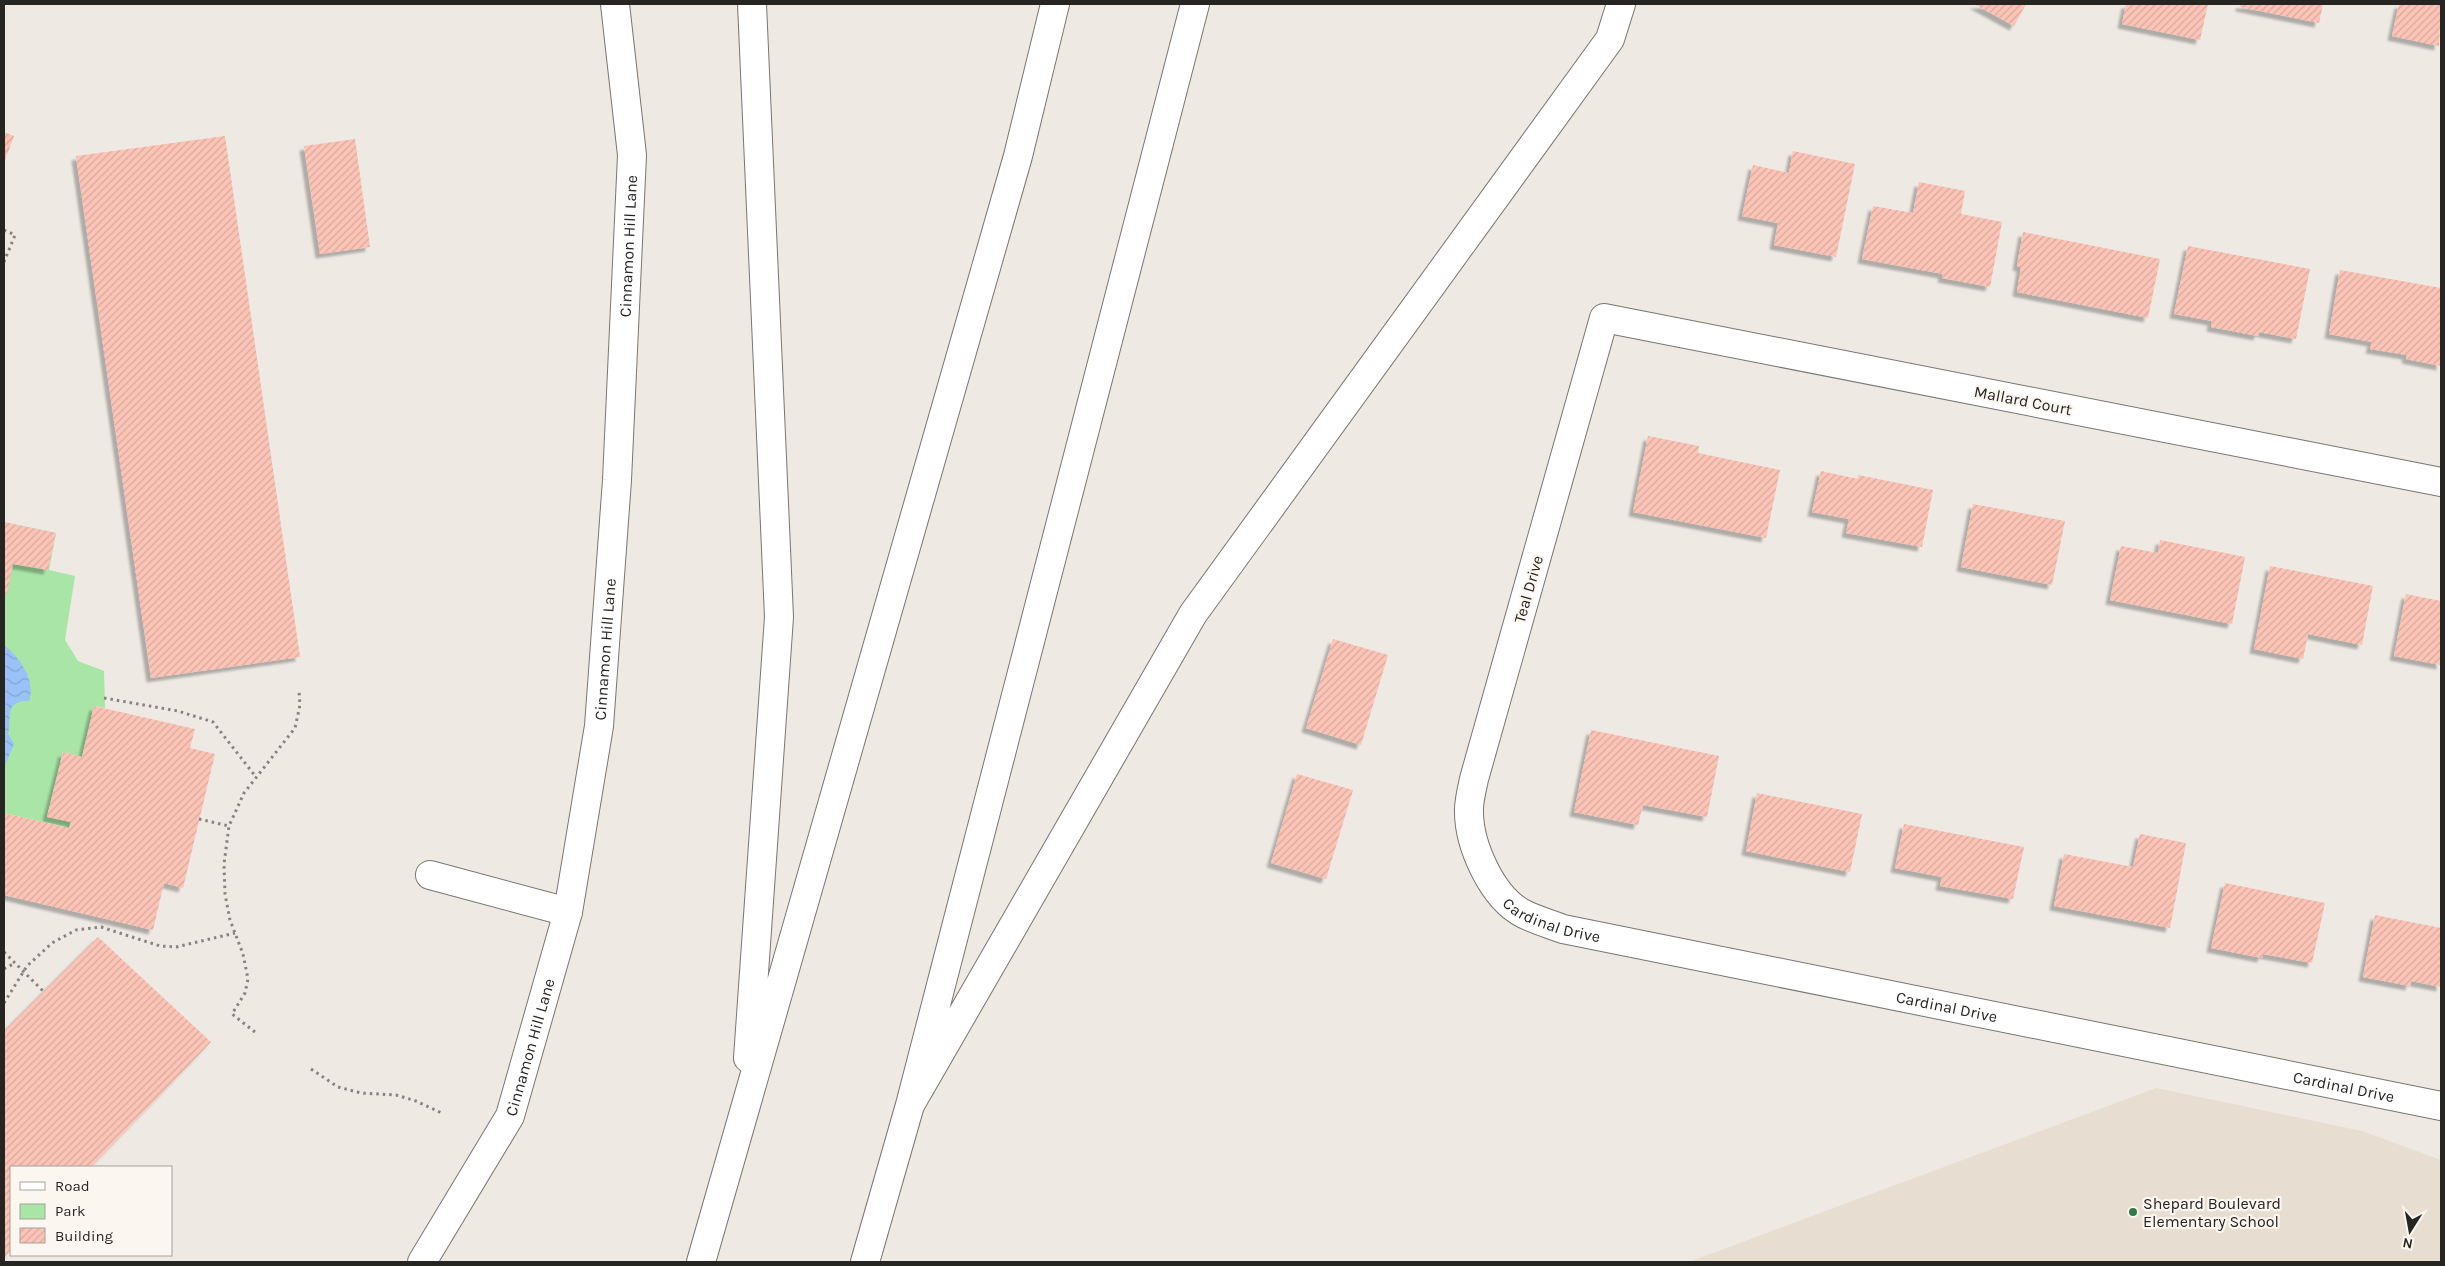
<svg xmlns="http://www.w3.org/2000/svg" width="2445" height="1266" font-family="Karla,sans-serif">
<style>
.built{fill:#e7ddd0}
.green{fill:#a9e5a7}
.water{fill:url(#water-waves)}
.building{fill:url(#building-hatch);filter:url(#shadow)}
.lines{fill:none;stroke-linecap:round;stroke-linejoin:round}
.minor-casing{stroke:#7a7570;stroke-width:30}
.highway-casing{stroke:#7a7570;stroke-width:30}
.path{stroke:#87837f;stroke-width:3;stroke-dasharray:2.5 4;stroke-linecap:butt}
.minor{stroke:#fff;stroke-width:28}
.highway{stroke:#fff;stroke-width:28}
.poi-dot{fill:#327b48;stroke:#fcf6f0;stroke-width:2}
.labels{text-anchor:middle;stroke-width:4.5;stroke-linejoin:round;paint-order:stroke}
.street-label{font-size:16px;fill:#272522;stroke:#fcf6f0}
.poi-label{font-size:16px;fill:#272522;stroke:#fcf6f0;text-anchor:start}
</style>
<defs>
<pattern id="water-waves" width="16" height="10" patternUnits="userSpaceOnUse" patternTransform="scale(1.25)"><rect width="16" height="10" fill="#98c2f8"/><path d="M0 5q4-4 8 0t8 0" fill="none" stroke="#83a7d4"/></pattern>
<pattern id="building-hatch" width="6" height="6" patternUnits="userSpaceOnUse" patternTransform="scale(1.25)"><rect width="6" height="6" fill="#fcc4b7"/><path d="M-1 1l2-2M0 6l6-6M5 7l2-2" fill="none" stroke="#d8a89d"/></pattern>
<filter id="shadow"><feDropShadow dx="-4.5" dy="4.5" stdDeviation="1" flood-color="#0004"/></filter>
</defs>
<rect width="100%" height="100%" fill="#eee9e3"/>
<path class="built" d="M2156,1088l206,43 76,28 3,2v101h-752z"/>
<path class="green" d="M4,522l52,11 -7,37 26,6 -10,64 13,21 26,10 1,37 -11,-2 -12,51 -19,-5 -16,64 24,6 -2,6 -65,-15z"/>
<path class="water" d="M4,645c16,13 32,35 25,56 -26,-1 -17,19 -21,33l6,10 -10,24z"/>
<path class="building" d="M1974,4h52l-12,22z
M2126,4h82l-8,36 -78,-16z
M2240,4h83l-4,19 -79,-16z
M2399,4h42l-2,42 -47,-10z
M4,132l10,4 -10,27z
M225,136l75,521 -149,21 -75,-522z
M355,139l15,108 -50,7 -16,-108z
M1793,151l62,13 -19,93 -62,-12 4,-22 -36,-7 11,-51 36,8z
M1919,182l46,9 -4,23 41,8 -12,65 -48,-9 1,-4 -81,-15 11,-53 40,7z
M2023,232l137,27 -12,59 -131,-26 4,-25 -4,-1z
M2188,246l122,23 -14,70 -37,-7 -1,4 -47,-9 1,-6 -38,-7z
M2340,270l101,18v78l-35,-7 1,-4 -37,-6 2,-7 -43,-8z
M1648,436l51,10 -1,7 82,17 -14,68 -133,-26z
M1821,471l37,8v-4l75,15 -11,57 -76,-14 3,-14 -37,-7z
M1973,504l92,17 -13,64 -91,-18z
M4,522l52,11 -8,37 -35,-6 -6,30h-3z
M2160,540l85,17 -13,67 -122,-24 11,-54 37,7z
M2270,566l103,20 -11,59 -54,-11 -5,25 -49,-10z
M2406,594l35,7v64l-47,-9z
M1333,639l55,16 -27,90 -55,-17z
M94,706l101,23 -5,19 25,6 -32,134 -19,-5 -11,47 -149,-35v-82l65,15 2,-6 -24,-5 16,-65 19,5z
M1591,730l128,26 -12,61 -64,-12 -5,20 -64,-13z
M1297,774l56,16 -27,89 -55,-16z
M1757,793l105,21 -12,58 -104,-21z
M1904,824l120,23 -11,52 -73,-13 2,-9 -47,-9z
M2140,834l46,9 -16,85 -116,-22 10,-52 69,13z
M2225,883l100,20 -13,60 -49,-9 -1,4 -51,-10z
M2375,915l66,13v59l-30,-6 -1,5 -47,-9z
M98,937l113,105 -120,125h-80v83l-7,8v-227z"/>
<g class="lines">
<defs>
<g id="minor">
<path id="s1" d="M2441,482l-837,-164 -130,461c-2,10 -5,21 -5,30 -1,35 23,89 55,105 12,6 26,10 39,15l878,177"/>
<path d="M430,875l138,37"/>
<path id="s2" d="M422,1262l88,-146 58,-204 31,-186 18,-246 15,-325 -17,-151"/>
</g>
<path id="highway" d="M748,1058l31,-441 -27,-613
M910,1105l283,-491 417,-575 11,-35
M701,1262l317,-1106 37,-152
M865,1262l45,-157 285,-1101"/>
</defs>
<use href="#minor" class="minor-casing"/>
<use href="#highway" class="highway-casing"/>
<path class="path" d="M4,230l11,5 -11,27
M104,698l74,13 35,11 43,55
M199,819l30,7
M4,952l39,39
M4,969l11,-6
M4,1003l23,-37 25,-23 24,-13 25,-3 59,19 16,1 59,-14
M255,1032l-23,-18 13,-21 3,-14 -5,-25 -13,-34 -5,-26 -1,-30 5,-38 15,-33 51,-65 5,-23 -1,-15
M311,1069l27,18 23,6 35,2 20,6 28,13"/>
<use href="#minor" class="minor"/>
<use href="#highway" class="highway"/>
</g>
<circle class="poi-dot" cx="2133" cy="1212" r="5"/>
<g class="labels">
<g class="street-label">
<text dy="6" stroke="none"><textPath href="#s2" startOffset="1052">Cinnamon Hill Lane</textPath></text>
<text transform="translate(2023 400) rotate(11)" y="6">Mallard Court</text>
<text transform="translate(1528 589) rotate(-74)" y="6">Teal Drive</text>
<text dy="6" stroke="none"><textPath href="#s2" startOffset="648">Cinnamon Hill Lane</textPath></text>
<text dy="6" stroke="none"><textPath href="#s1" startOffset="1514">Cardinal Drive</textPath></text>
<text dy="6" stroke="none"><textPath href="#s1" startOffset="1919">Cardinal Drive</textPath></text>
<text dy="6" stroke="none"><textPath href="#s2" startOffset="242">Cinnamon Hill Lane</textPath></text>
<text dy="6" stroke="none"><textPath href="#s1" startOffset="2324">Cardinal Drive</textPath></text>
</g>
<g class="poi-label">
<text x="2143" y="1209">Shepard Boulevard<tspan x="2143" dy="18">Elementary School</tspan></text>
</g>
</g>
<rect width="2445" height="1266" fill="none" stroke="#272522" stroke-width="10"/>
<rect x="10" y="1166" width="162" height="90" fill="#fcf6f0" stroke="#a7a29e"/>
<rect x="20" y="1182" width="25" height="8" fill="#ffffff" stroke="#a7a29e"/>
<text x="55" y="1191" font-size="15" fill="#272522">Road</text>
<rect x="20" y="1204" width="25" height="15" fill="#a9e5a7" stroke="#a7a29e"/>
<text x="55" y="1216" font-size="15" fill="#272522">Park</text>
<rect x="20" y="1228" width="25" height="15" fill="url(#building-hatch)" stroke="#a7a29e"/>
<text x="55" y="1241" font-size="15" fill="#272522">Building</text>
<g transform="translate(2410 1231) rotate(191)" stroke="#fcf6f0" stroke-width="4" paint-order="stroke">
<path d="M0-4L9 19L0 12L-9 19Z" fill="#272522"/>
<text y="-8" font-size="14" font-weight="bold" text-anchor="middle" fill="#272522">N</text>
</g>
</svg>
